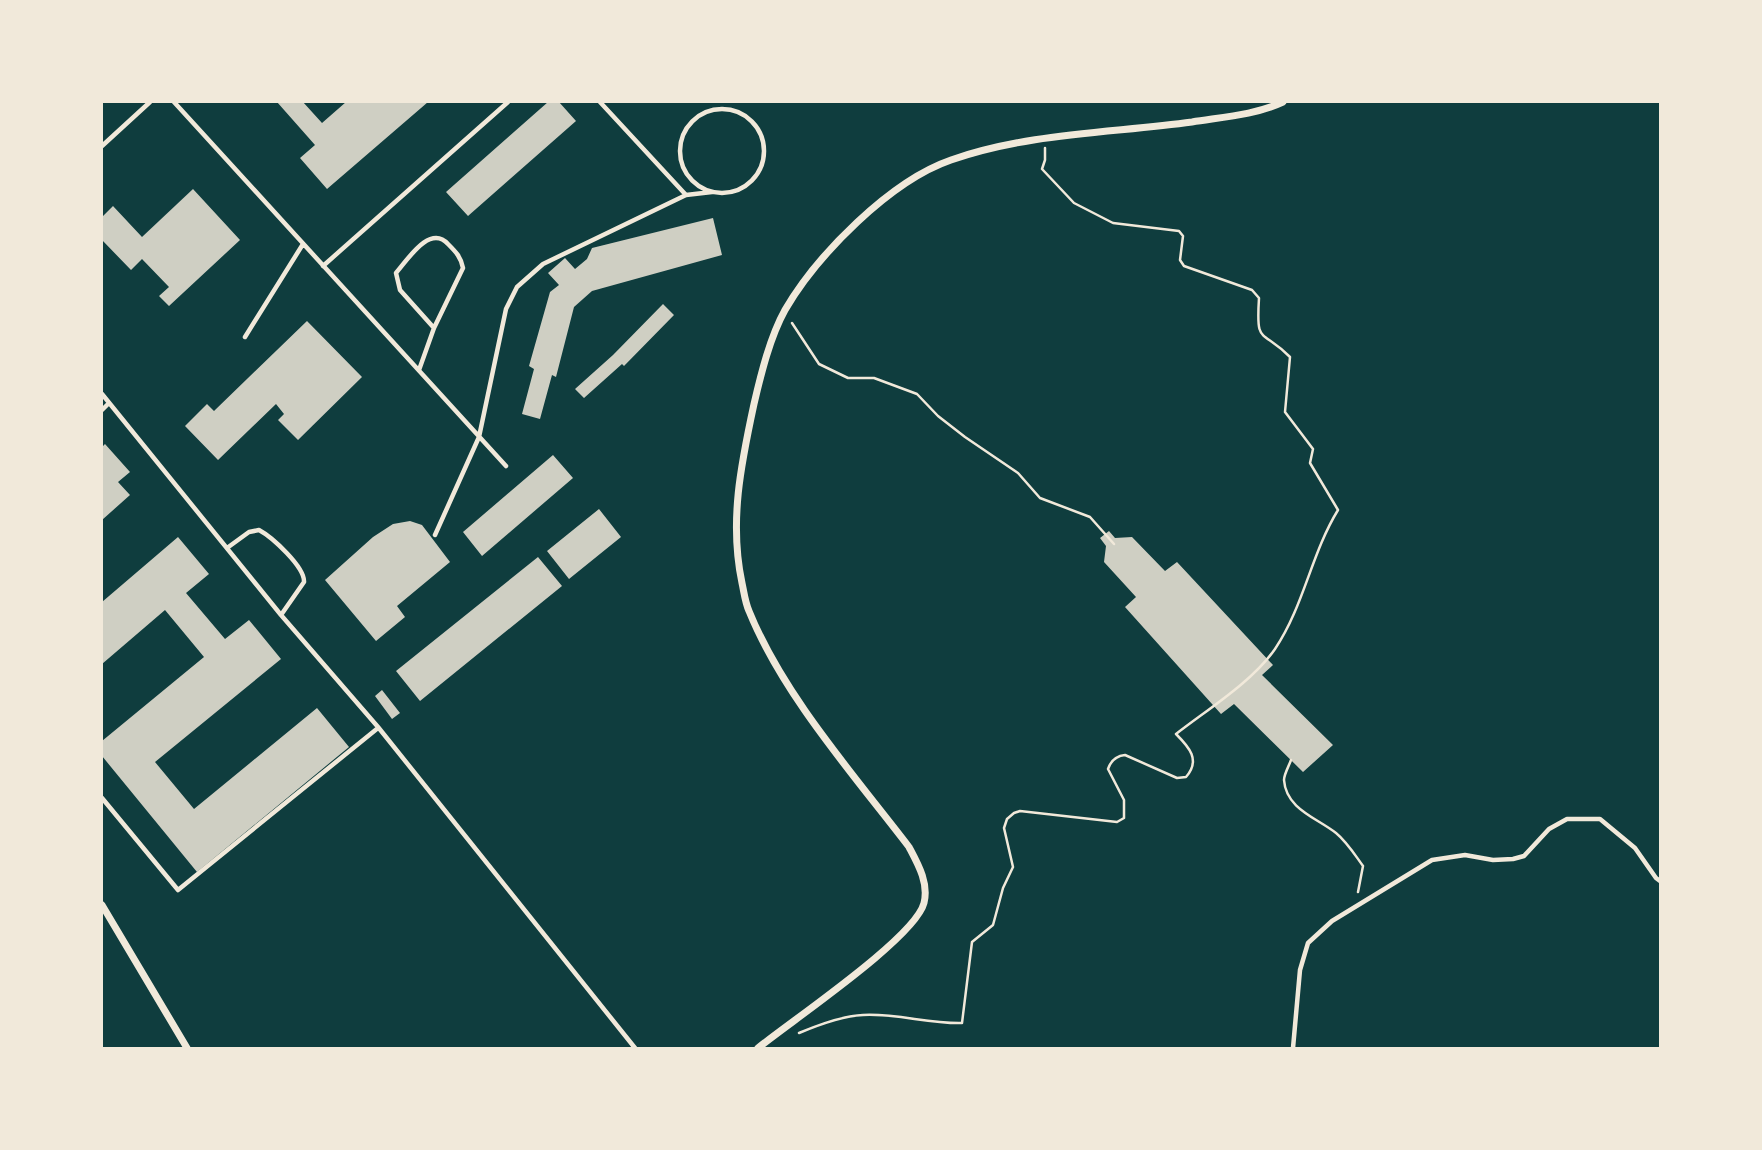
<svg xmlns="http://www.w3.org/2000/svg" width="1762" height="1150" font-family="Poppins,sans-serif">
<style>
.building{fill:#cfcfc3}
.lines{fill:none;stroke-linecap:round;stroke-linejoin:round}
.path{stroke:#f1e9da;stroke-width:2.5}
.service{stroke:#f1e9da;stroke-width:4.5}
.minor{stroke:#f1e9da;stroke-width:7}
</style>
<rect width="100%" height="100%" fill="#0f3d3e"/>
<path class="building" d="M277,102h26l19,21 24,-21h82l-101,87 -27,-31 15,-13z
M548,102h11l17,19 -108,95 -22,-24z
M193,189l47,51 -71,66 -10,-10 10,-9 -27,-28 -11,11 -29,-30v-23l11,-11 29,31z
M713,218l9,37 -130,36 -18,16 -18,70 -4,-2 -12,44 -18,-5 12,-45 -5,-3 21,-74 9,-7 -11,-12 17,-15 10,11 12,-10 5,-11z
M663,304l11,11 -50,51 -2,-2 -38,34 -9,-9 38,-34z
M307,321l55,56 -64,63 -20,-20 6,-6 -8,-10 -58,56 -33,-34 22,-22 7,7z
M105,444l25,28 -12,10 12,13 -28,25v-73z
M553,455l20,23 -91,78 -19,-24z
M599,509l22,28 -52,42 -22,-28z
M410,521l12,4 28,37 -53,44 8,11 -29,24 -51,-61 48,-43 20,-13z
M1109,531l6,7 17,-1 33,34 12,-9 96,103 -11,10 71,70 -30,27 -69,-68 -13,10 -96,-107 11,-10 -32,-35 2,-16 -6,-8z
M178,537l31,37 -23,19 39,46 24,-19 32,39 -126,103 39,47 123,-101 32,39 -152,125 -95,-116v-15l102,-84 -39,-47 -63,54v-62z
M538,557l24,29 -142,115 -24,-30z
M382,690l18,23 -8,6 -17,-23z"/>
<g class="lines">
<path class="path" d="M792,323l27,41 29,14h26l43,16 21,22 27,21 53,36 22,25 50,19 24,27
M1291,760c-2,6 -7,14 -7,20 2,29 33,38 52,53 11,9 19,22 27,33l-5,26
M799,1033c19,-8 43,-17 64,-18 33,-2 66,9 99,8l10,-81 21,-17 10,-37 10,-21 -9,-39 3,-9 7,-6 6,-2 97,11 7,-4v-18l-16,-31c3,-9 8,-13 17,-14l52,23 9,-1c15,-17 3,-30 -10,-43 32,-25 76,-52 99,-85 29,-43 36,-95 63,-139l-28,-47 3,-14 -28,-37 5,-55c-29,-29 -34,-11 -31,-59l-7,-8 -68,-24 -4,-6 3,-24 -4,-5 -66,-8 -39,-20 -32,-34 3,-9v-12"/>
<path class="service" d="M174,102l332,364
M600,102l86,93
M680 151a42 42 0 1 1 84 0a42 42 0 1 1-84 0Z
M102,146l48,-44
M323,266l185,-164
M245,337l58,-93
M419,370l15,-42 29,-60c-2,-11 -7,-16 -15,-24 -18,-20 -40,15 -52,29l4,17 34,38
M102,394l179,221 97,112 257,321
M102,410l7,-7
M435,535l44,-98 27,-128 11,-22 26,-23 143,-69 26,-3
M227,548l22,-16 10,-2c13,7 46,37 45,52l-23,33
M102,798l76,92 200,-162
M1293,1048l7,-78 8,-27 24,-22 100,-61 33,-5 28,5 20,-1 11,-3 25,-27 18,-10h33l35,29 21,30 4,3"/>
<path class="minor" d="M102,905l85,143
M758,1048c33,-27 157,-110 166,-145 5,-20 -6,-39 -15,-56 -55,-72 -126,-152 -160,-236 -4,-9 -5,-19 -7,-28 -13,-61 -1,-119 12,-179 7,-30 16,-67 31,-94 32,-55 105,-129 166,-150 77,-27 161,-27 241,-38 31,-5 63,-7 91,-20"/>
</g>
<rect width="1762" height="1150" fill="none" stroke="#f1e9da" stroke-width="206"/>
</svg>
